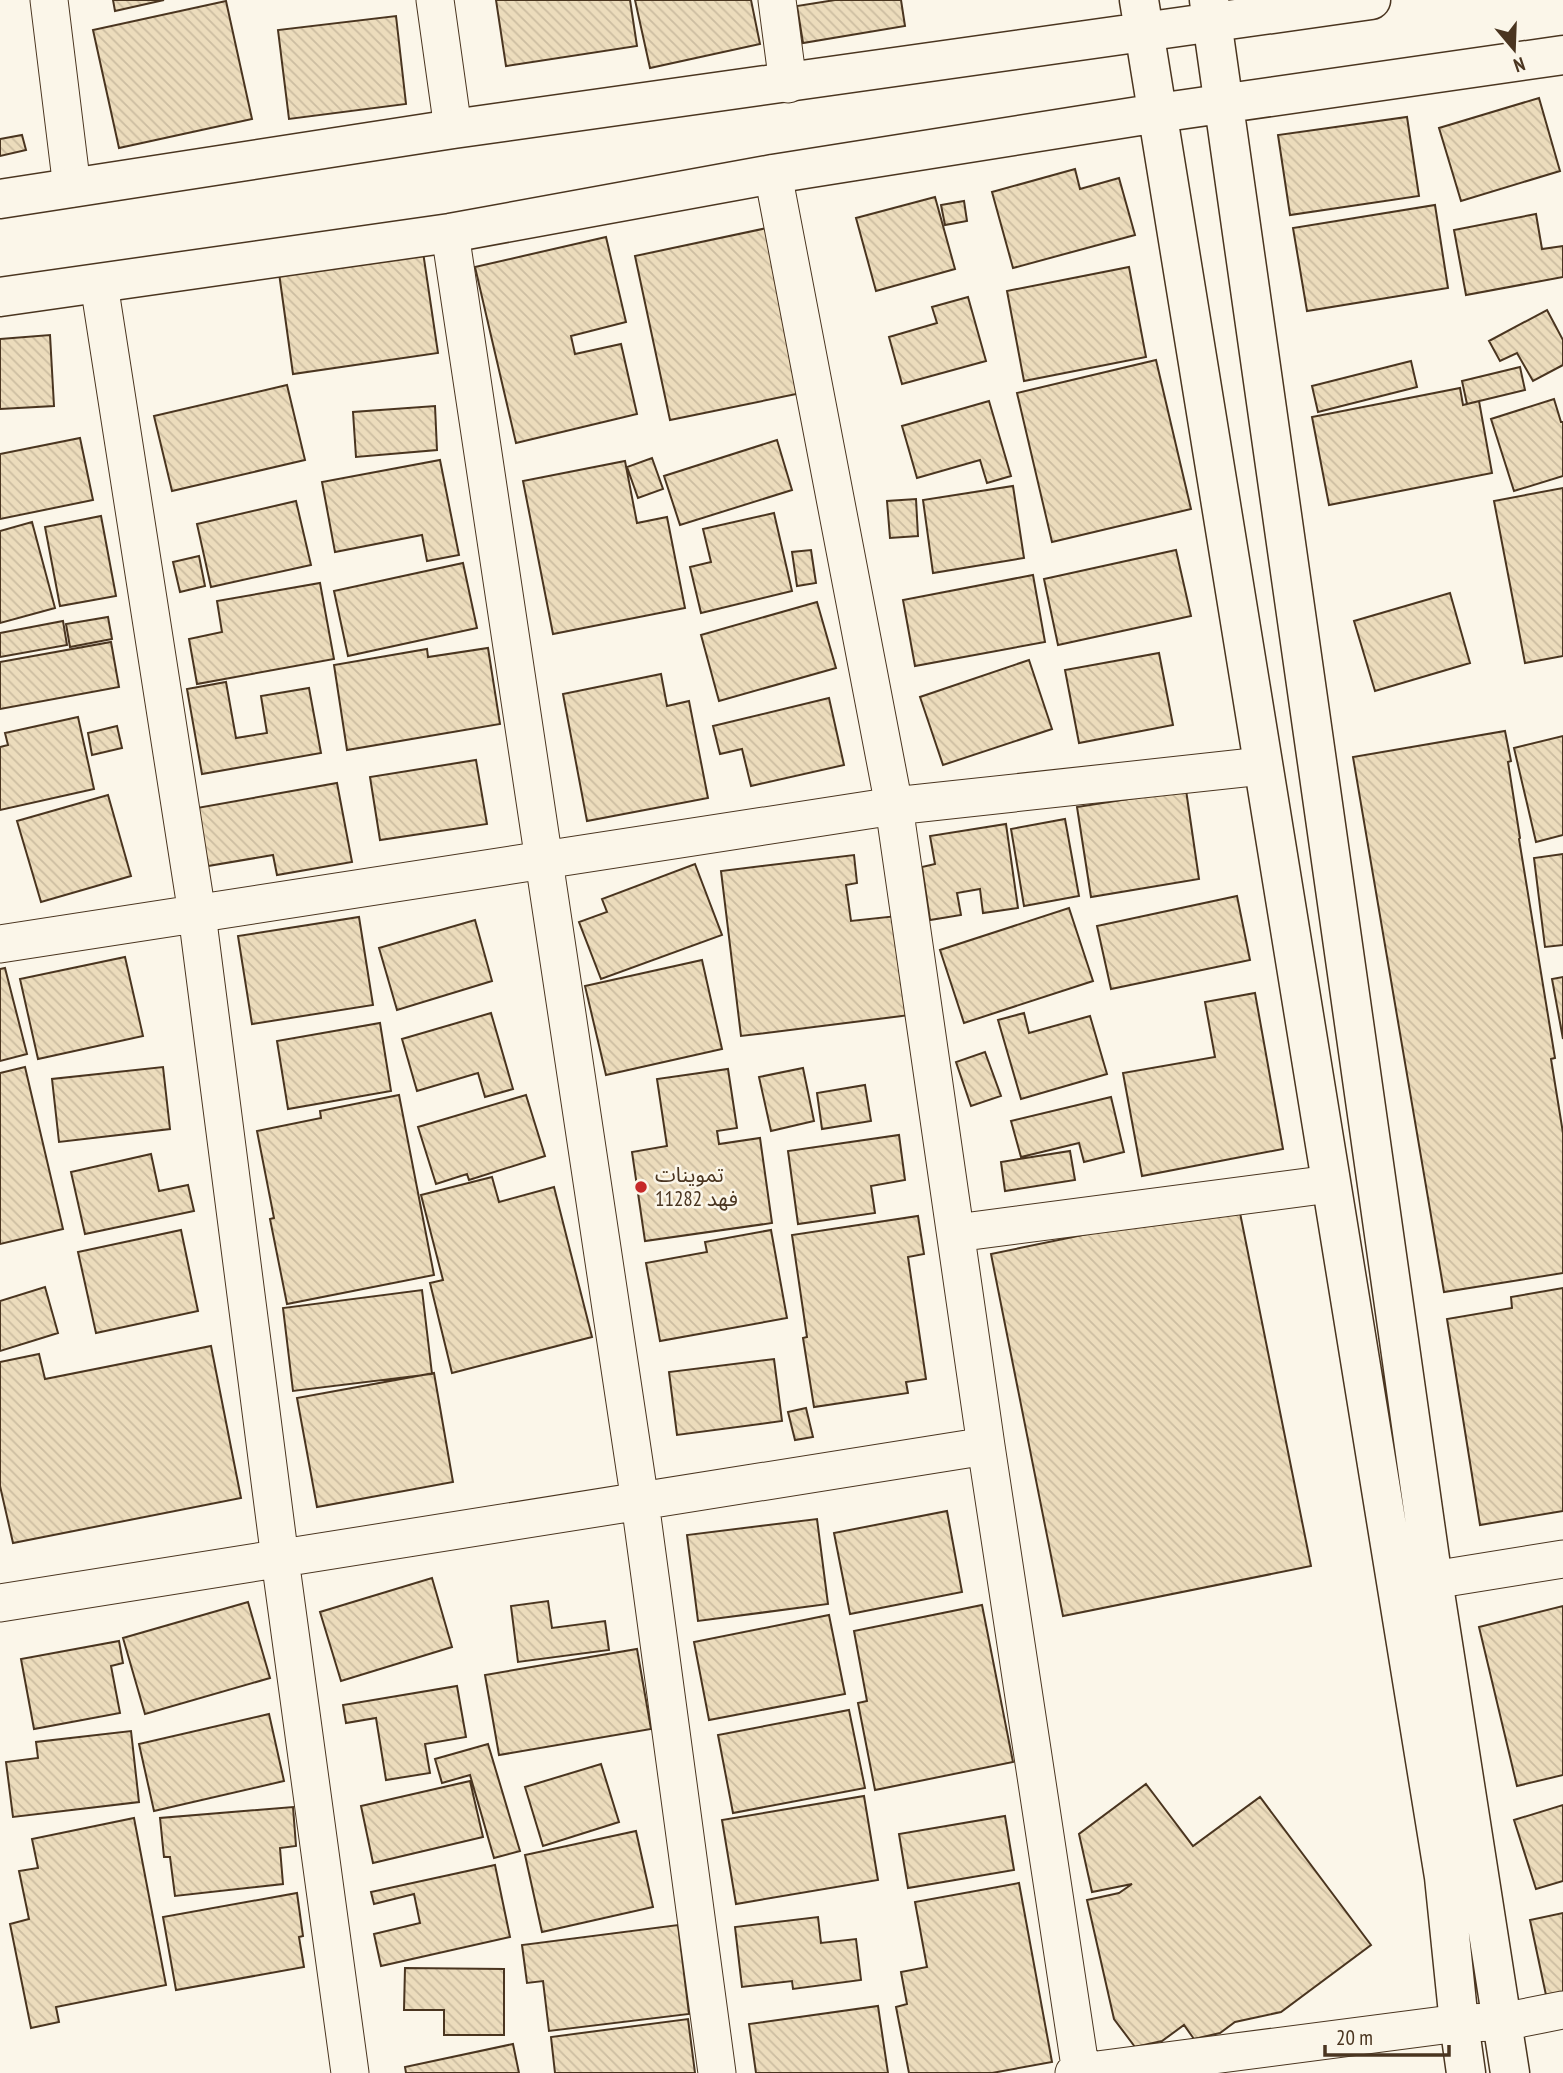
<svg xmlns="http://www.w3.org/2000/svg" width="1563" height="2073" font-family="'PT Sans Narrow','Noto Sans Arabic',sans-serif">
<style>
.building{fill:url(#building-back-hatch);stroke:#4a3520;stroke-width:2}
.lines{fill:none;stroke-linecap:round;stroke-linejoin:round}
.minor-casing{stroke:#4a3520;stroke-width:39}
.tertiary-casing{stroke:#4a3520;stroke-width:41}
.minor{stroke:#fbf6e9;stroke-width:37}
.tertiary{stroke:#fbf6e9;stroke-width:38}
.poi-dot{fill:#c62828;stroke:#fbf6e9;stroke-width:2.5}
.labels{text-anchor:middle;stroke-width:5;stroke-linejoin:round;paint-order:stroke}
.poi-label{font-size:21px;fill:#4a3520;stroke:#fbf6e9;text-anchor:start}
</style>
<defs>
<pattern id="building-back-hatch" width="6" height="6" patternUnits="userSpaceOnUse" patternTransform="scale(1.75)"><rect width="6" height="6" fill="#ecdcbc"/><path d="M-1 5l2 2M0 0l6 6M5-1l2 2" fill="none" stroke="#ccbda1"/></pattern>
</defs>
<rect width="100%" height="100%" fill="#fbf6e9"/>
<path class="building" d="M113,0h51l-49,11z
M496,0h134l7,46 -131,20z
M635,0h116l9,44 -110,24z
M835,0h66l4,26 -102,17 -6,-37z
M226,1l26,118 -133,29 -26,-118z
M396,16l10,88 -117,15 -11,-89z
M1539,98l21,73 -99,30 -22,-73z
M1407,117l12,79 -129,19 -12,-80z
M22,135l4,15 -26,6v-17z
M1075,169l5,20 39,-11 16,57 -122,33 -21,-76z
M935,197l20,72 -79,22 -20,-73z
M964,201l3,20 -22,4 -4,-20z
M1435,205l13,83 -141,23 -14,-83z
M1536,214l6,35 21,-3v31l-97,18 -12,-65z
M767,228l44,163 -141,29 -35,-164z
M606,237l20,85 -55,14 4,18 46,-10 16,70 -121,29 -41,-176z
M423,252l15,101 -145,21 -14,-101z
M1129,267l17,90 -122,24 -17,-90z
M968,297l18,64 -84,23 -13,-47 48,-14 -5,-16z
M1547,310l16,30v25l-30,16 -16,-28 -17,8 -11,-20z
M50,335l4,71 -54,3v-70z
M1156,360l35,149 -139,33 -35,-149z
M1411,361l6,26 -99,25 -6,-26z
M1520,367l5,23 -58,14 -5,-23z
M287,385l18,75 -133,31 -18,-75z
M1460,388l3,17 16,-4 13,72 -163,32 -17,-88z
M1554,399l7,23h2v54l-49,15 -23,-72z
M989,401l22,75 -24,7 -7,-23 -63,18 -15,-52z
M435,406l2,44 -81,7 -3,-45z
M80,438l13,62 -93,19v-65z
M777,440l15,50 -112,35 -16,-49z
M652,458l11,31 -25,9 -11,-31z
M440,460l19,95 -32,6 -5,-26 -87,17 -13,-70z
M625,461l12,62 30,-6 18,91 -132,26 -30,-153z
M1013,486l11,72 -91,15 -10,-73z
M1563,488v168l-38,7 -31,-162z
M916,499l2,37 -28,2 -3,-37z
M296,501l15,64 -100,22 -14,-63z
M774,513l18,78 -91,22 -11,-46 21,-5 -8,-33z
M101,516l15,80 -56,10 -15,-79z
M32,522l23,86 -55,15v-92z
M811,550l5,33 -19,3 -5,-34z
M1176,550l15,66 -133,29 -14,-66z
M199,556l6,30 -25,6 -7,-30z
M463,563l14,65 -129,28 -14,-65z
M1033,575l12,67 -130,24 -12,-66z
M320,583l14,76 -137,25 -8,-45 33,-7 -5,-31z
M1450,593l20,70 -95,28 -21,-70z
M817,602l19,66 -117,33 -18,-66z
M108,617l4,22 -42,8 -4,-23z
M63,621l4,24 -67,12v-24z
M111,642l8,45 -119,22v-47z
M488,648l12,76 -153,26 -13,-85 93,-16 1,8z
M1159,653l14,72 -94,18 -14,-73z
M1029,660l23,69 -109,36 -23,-68z
M661,674l6,32 22,-5 19,97 -121,23 -24,-127z
M226,682l10,56 31,-5 -6,-37 48,-8 12,65 -119,21 -15,-85z
M829,698l15,67 -93,21 -9,-37 -22,5 -7,-28z
M78,717l16,72 -94,21v-63l8,-2 -3,-12z
M117,726l5,22 -30,7 -4,-22z
M1505,731l6,30 -3,1 12,76 -1,1 36,219 -4,1 12,74v140l-119,19 -91,-535z
M1563,736v99l-27,7 -22,-94z
M476,760l11,64 -107,16 -10,-63z
M337,783l15,79 -75,13 -4,-20 -65,11 -11,-58z
M1186,790l13,89 -108,18 -14,-90z
M108,795l23,81 -90,26 -24,-81z
M1065,819l14,77 -55,10 -13,-77z
M1006,824l12,84 -35,5 -3,-24 -23,4 4,22 -31,5 -8,-53 13,-3 -5,-28z
M1563,854v91l-18,2 -11,-89z
M854,855l3,28 -11,2 5,36 46,-5 13,99 -169,21 -20,-165z
M695,864l27,71 -121,44 -22,-57 28,-10 -5,-13z
M1237,896l13,64 -139,29 -14,-63z
M1069,908l24,73 -129,42 -24,-73z
M359,917l14,88 -121,19 -14,-88z
M475,920l17,61 -95,29 -18,-62z
M125,957l18,79 -105,23 -18,-80z
M702,960l20,89 -116,26 -21,-89z
M5,968l22,86 -27,7v-92z
M1563,977v62l-11,-60z
M1255,993l28,156 -141,27 -19,-103 92,-16 -10,-55z
M491,1013l22,76 -28,8 -7,-24 -61,18 -15,-52z
M1024,1013l5,20 61,-17 17,58 -86,25 -23,-79z
M380,1023l11,68 -103,18 -11,-68z
M985,1052l16,44 -30,10 -15,-44z
M25,1067l38,162 -63,15v-171z
M163,1067l7,62 -111,13 -7,-63z
M803,1068l11,53 -43,10 -12,-54z
M728,1069l9,59 -20,3 2,13 41,-6 12,85 -127,18 -13,-89 35,-6 -10,-67z
M865,1085l6,36 -49,8 -5,-36z
M399,1095l35,180 -147,29 -17,-85 4,-1 -17,-87 64,-13 -1,-7z
M526,1095l19,61 -76,24 -2,-6 -31,10 -18,-57z
M1111,1097l13,55 -40,10 -5,-19 -58,14 -10,-36z
M899,1135l6,45 -34,6 4,27 -77,11 -10,-73z
M1070,1151l5,29 -70,11 -4,-29z
M151,1154l8,37 29,-6 6,26 -109,23 -14,-62z
M492,1177l7,25 55,-15 38,150 -140,36 -22,-90 13,-3 -22,-85z
M1238,1203l73,363 -248,50 -72,-362z
M918,1216l6,38 -16,3 18,122 -20,3 2,11 -94,14 -11,-69 4,-1 -15,-102z
M181,1230l17,81 -102,22 -18,-81z
M771,1230l16,88 -127,23 -14,-78 61,-11 -2,-10z
M45,1287l13,46 -58,18v-50z
M1563,1288v223l-83,14 -33,-206 65,-11 -1,-11z
M422,1290l10,84 -139,17 -10,-83z
M211,1346l30,152 -228,45 -13,-57v-124l39,-8 6,25z
M774,1359l8,62 -105,14 -8,-63z
M434,1373l19,109 -136,25 -20,-109z
M806,1408l7,29 -18,3 -7,-28z
M947,1511l15,81 -112,22 -16,-81z
M817,1519l11,85 -130,17 -11,-86z
M432,1578l20,69 -111,34 -21,-69z
M548,1601l4,27 53,-7 4,29 -91,12 -7,-56z
M248,1602l22,76 -125,36 -22,-76z
M982,1605l31,157 -138,28 -17,-87 9,-2 -13,-70z
M1563,1606v169l-46,11 -38,-159z
M829,1615l16,79 -136,26 -15,-78z
M119,1641l4,22 -12,3 9,47 -86,16 -13,-70z
M637,1649l14,80 -152,26 -14,-80z
M457,1686l9,51 -41,7 5,29 -44,7 -10,-62 -30,5 -3,-18z
M849,1710l16,78 -132,25 -15,-78z
M269,1714l15,67 -130,30 -15,-67z
M131,1731l8,71 -126,15 -7,-55 32,-4 -2,-16z
M488,1744l32,107 -26,7 -24,-83 -28,8 -7,-24z
M601,1764l18,58 -76,24 -18,-59z
M470,1781l13,56 -110,26 -12,-57z
M1146,1784l47,62 67,-49 111,148 -90,67 -46,10 -15,11 -26,6 -10,-14 -22,16 -27,6 -21,-28 -27,-119 32,-7 13,-9 -40,8 -13,-58z
M864,1796l14,84 -142,24 -14,-84z
M1563,1805v76l-27,8 -22,-69z
M293,1807l3,39 -16,2 3,36 -108,12 -5,-39h-6l-4,-39z
M1005,1816l9,54 -106,18 -9,-54z
M134,1818l32,167 -110,22 3,15 -28,6 -21,-104 19,-5 -10,-48 19,-3 -6,-29z
M636,1831l17,76 -111,25 -17,-77z
M495,1865l15,72 -129,29 -7,-32 46,-11 -6,-29 -40,10 -3,-12z
M1019,1883l33,179 -60,11h-83l-13,-66 11,-3 -6,-32 26,-5 -12,-65z
M297,1893l6,43 -4,1 5,30 -128,23 -13,-73z
M1563,1913v79l-17,3 -16,-75z
M818,1917l3,26 35,-4 5,41 -68,9 -1,-8 -50,6 -7,-60z
M678,1925l11,89 -140,17 -6,-50 -16,2 -5,-38z
M405,1968l99,1v66h-60v-25h-40z
M878,2006l10,67h-132l-7,-49z
M688,2019l7,54h-140l-4,-36z
M513,2044l6,29h-113l-1,-6z"/>
<g class="lines">
<defs>
<path id="minor" d="M49,0l23,188
M435,0l18,129
M777,0l11,84
M773,174l121,632 92,640 95,627
M450,233l190,1269 77,571
M99,284l98,630 83,645 70,514
M0,944l894,-138 368,-40
M956,1233l374,-49
M1433,1580l130,-21
M0,1603l986,-157
M1074,2073l385,-50 43,-1 61,-12"/>
<path id="tertiary" d="M1139,0l305,1877 15,146 7,50
M1209,0l224,1580 77,493
M0,199l453,-70 918,-129
M0,297l450,-64 323,-59 385,-61 405,-58"/>
</defs>
<use href="#minor" class="minor-casing"/>
<use href="#tertiary" class="tertiary-casing"/>
<use href="#minor" class="minor"/>
<use href="#tertiary" class="tertiary"/>
</g>
<circle class="poi-dot" cx="641" cy="1187" r="7"/>
<g class="labels">
<g class="poi-label">
<text x="655" y="1182">تموينات<tspan x="655" dy="24">فهد 11282</tspan></text>
</g>
</g>
<g transform="translate(1514 49) rotate(161)" stroke="#fbf6e9" stroke-width="5" paint-order="stroke">
<path d="M0-5L12 26L0 18L-12 26Z" fill="#4a3520"/>
<text y="-10" font-size="19" font-weight="bold" text-anchor="middle" fill="#4a3520">N</text>
</g>
<path d="M1325 2045v10h124v-10" fill="none" stroke="#4a3520" stroke-width="3.5"/>
<text x="1336" y="2045" font-size="21" fill="#4a3520" stroke="#fbf6e9" stroke-width="5" paint-order="stroke">20 m</text>
</svg>
